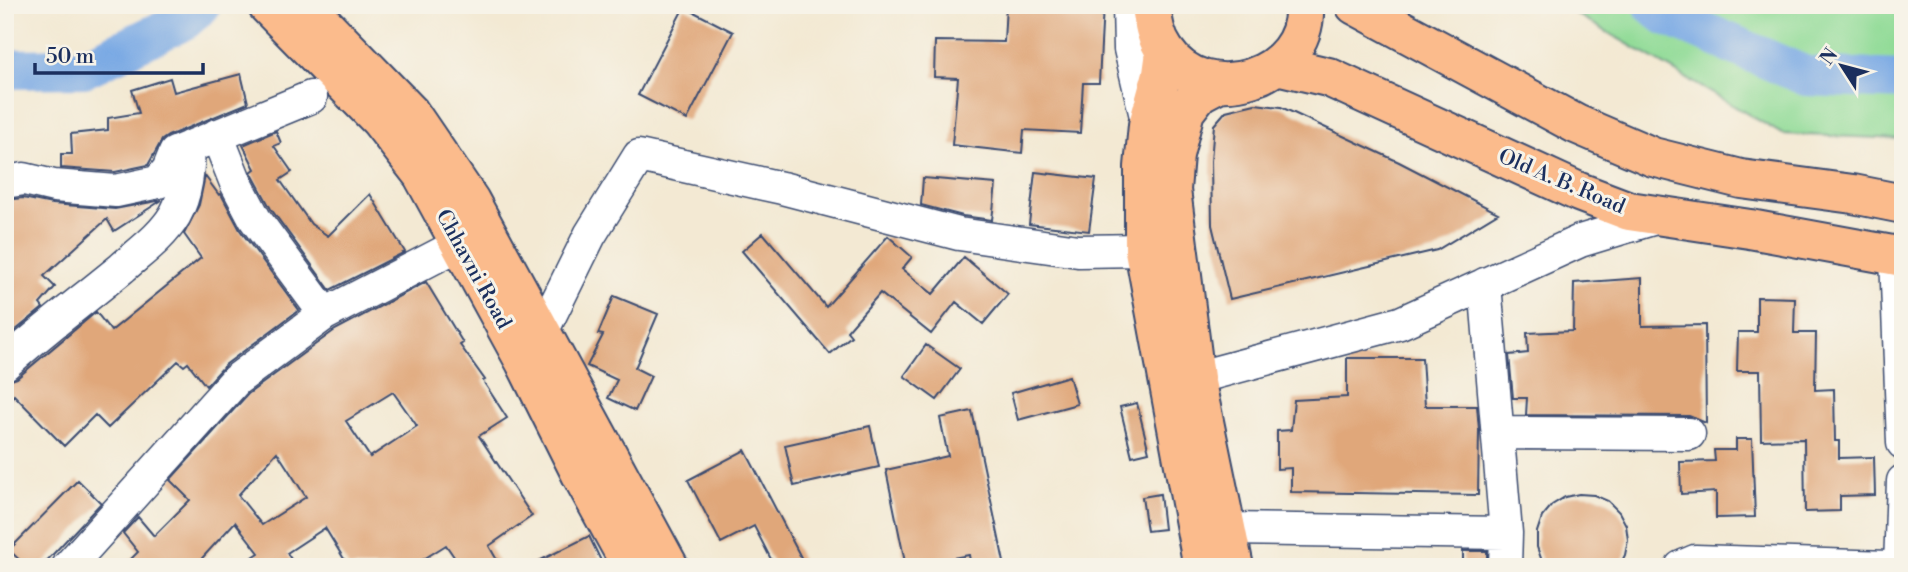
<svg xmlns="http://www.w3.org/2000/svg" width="1908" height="572" font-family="'Libre Bodoni',serif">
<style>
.green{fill:#91db97;stroke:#56857a;stroke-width:2}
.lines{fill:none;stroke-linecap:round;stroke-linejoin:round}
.river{stroke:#79a9e4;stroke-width:40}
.building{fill:#e0a77a;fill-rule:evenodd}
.minor-casing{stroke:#3b4b70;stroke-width:35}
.major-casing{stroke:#3b4b70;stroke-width:42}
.minor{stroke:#fff;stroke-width:32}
.major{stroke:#fbbb8c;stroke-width:38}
.labels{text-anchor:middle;stroke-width:6;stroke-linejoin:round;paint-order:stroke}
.street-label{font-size:21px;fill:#1b2f5e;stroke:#f7f3e8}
</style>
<rect width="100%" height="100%" fill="#f7f3e8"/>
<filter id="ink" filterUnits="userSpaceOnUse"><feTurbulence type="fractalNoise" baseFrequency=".0143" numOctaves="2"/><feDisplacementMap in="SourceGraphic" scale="14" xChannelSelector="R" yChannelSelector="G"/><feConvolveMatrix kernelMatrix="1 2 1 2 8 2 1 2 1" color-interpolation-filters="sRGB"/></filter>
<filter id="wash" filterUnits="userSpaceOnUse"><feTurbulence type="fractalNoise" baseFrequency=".00686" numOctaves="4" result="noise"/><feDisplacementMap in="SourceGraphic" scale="28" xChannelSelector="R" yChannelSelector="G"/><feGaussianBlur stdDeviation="1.57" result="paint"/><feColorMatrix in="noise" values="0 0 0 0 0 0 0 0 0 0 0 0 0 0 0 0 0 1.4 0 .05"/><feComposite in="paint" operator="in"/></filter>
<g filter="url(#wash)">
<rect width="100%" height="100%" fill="#f3e9d3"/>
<path class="green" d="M1561,5h342v134l-121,-5z"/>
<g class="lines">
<path class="river" d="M1653,5l12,10 141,61 97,4
M5,69l79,-1 99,-47 18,-16"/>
</g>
<g id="blocks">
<path class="building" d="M1006,5h97l-4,78h-16l-3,50 -56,-3 -2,23 -70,-8 6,-67 -24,-1 1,-36 69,1z
M684,7l49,25 -46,88 -49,-25z
M241,74l7,29 -80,33 -6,4 -14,25 -33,7 -54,-4v-14h11l-1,-20 37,-4v-12l31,-5 -7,-23 38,-12 4,14z
M1255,104l26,3 118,55 99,51 -61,37 -207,49 -18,-74 -1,-64 3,-36 12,-14z
M276,131l5,12 -7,3 18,26 -12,8 31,44 17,12 42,-42 35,58 -75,38 -59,-81 -20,-37 4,-3 -12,-24z
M1035,172l61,7 -7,52 -60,-7z
M205,176l14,19 2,-1 19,36 59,80 -74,55 -19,21 -18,-23 -4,3 -6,-5 -70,67 -13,-13 -31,31 -50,-51 -9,10v-23l12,-4 79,-66 15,19 90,-73 -17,-24 15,-29z
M923,178l73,6 -4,36 -29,-4 -42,-11z
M23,198l29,6 63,5 47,-9 -48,31 -7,-12 -63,57 11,11 -15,17 3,4 -38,31v-139z
M763,233l63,74 62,-71 24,21 -10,12 31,25 31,-37 44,37 -25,30 -27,-22 -25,32 -51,-41 -33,38 4,5 -21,18 -88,-103z
M1642,278v48l63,-1 1,98 -17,-7 -163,-1 1,-17h-14l-4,-43 19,-2 -1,-20 46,-2 1,-48z
M426,282l37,61 -3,2 25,35 -2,1 24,37 -28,18 53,80 -43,30 12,21h-40l-15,-22 -35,22h-62l-24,-39 -38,25 9,14h-59l22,-14 -24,-31 -41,45h-71l15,-15 -15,-19 15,-16 16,19 36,-36 -20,-20 78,-86 87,-64zM393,392l24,34 -47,31 -24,-36zM277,452l29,45 -44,28 -24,-30z
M614,296l44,18 -23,54 16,8 -16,35 -27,-13 9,-18 -30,-14 16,-31 -5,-1z
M1757,297l38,1 -1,35h22l-1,57 19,-1 1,52h4v17l35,-1 1,38 -35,1v15l-35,1 -1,-73 -43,1 -1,-69h-23l1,-39h19z
M926,345l34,24 -23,31 -33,-24z
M1347,358h75l3,48h52l2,24 -1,65 -187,-3v-24l-14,1v-38l14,-1 3,-30 53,-3z
M1069,376l8,28 -59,16 -7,-27z
M1137,403l12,49 -17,4 -12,-49z
M972,411l33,156h-34l-2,-12 -63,12 -20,-97 62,-14 -8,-38z
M870,426l9,41 -85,19 -9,-41z
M1736,439h16l3,78 -39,1v-26l-35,2 -1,-32 35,-1 -1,-11h22z
M745,450l61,117h-31l-21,-41 -33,17 -33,-63z
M78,480l23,23 -60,64h-14l-18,-17z
M1160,494l4,35 -17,2 -5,-34z
M1579,494l15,1 14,6 11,11 7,13 2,15 -3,15 -6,12h-73l-4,-6 -5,-14v-15l5,-15 10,-12 13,-8z
M589,536l15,31h-77z
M1463,551h24v16h-24z"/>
</g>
</g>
<g filter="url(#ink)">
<use href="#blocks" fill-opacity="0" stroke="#3b4b70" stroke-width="2"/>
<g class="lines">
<defs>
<path id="minor" d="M1129,5l1,44 18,76
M217,135l19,48 19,36 70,95
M5,182l19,-3 30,7 62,5 42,-9 10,-12 7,-17 136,-56
M1896,256l7,187
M1485,284l21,249 -1,34
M542,332l48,-97 49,-79 143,32 177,46 119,17 66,-1
M5,364c38,-34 78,-64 117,-96 18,-16 40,-31 53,-53 12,-22 13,-44 14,-68
M1195,378l205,-55 180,-82 82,-25
M1499,433l190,1
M1227,529l279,4
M68,567l168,-187 89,-66 135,-70 22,-7
M1681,567l14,-6 194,6
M1900,567l3,-86"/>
<path id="major" d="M267,5l113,115 42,54 103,188 57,114 50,91
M305,5l105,108 60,88 199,366
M1151,5c2,17 4,32 14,46 40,60 144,27 139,-46
M1355,5l221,119 77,33 88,22 112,15 50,10
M1165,52l-3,22 -14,51 -4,42v83l59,317
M1277,65l51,12 251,115 50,19 121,18 153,28
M1218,83l-19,10 -14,18 -11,44 -3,35 24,188 39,189"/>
</defs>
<use href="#minor" class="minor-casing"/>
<use href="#major" class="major-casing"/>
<use href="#minor" class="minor"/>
<use href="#major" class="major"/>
</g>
</g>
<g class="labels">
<g class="street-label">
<text transform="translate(1562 181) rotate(23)" y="7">Old A. B. Road</text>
<text transform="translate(474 269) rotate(61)" y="7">Chhavni Road</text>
</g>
</g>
<rect width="1908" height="572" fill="none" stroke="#f7f3e8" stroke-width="28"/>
<g transform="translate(1842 66) rotate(306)" stroke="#f7f3e8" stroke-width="5" paint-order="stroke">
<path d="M0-5L12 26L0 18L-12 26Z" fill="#1b2f5e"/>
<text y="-10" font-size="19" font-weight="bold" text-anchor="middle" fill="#1b2f5e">N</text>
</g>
<path d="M35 63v10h168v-10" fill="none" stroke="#1b2f5e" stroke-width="3.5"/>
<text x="46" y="63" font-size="21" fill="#1b2f5e" stroke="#f7f3e8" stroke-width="5" paint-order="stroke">50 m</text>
</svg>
